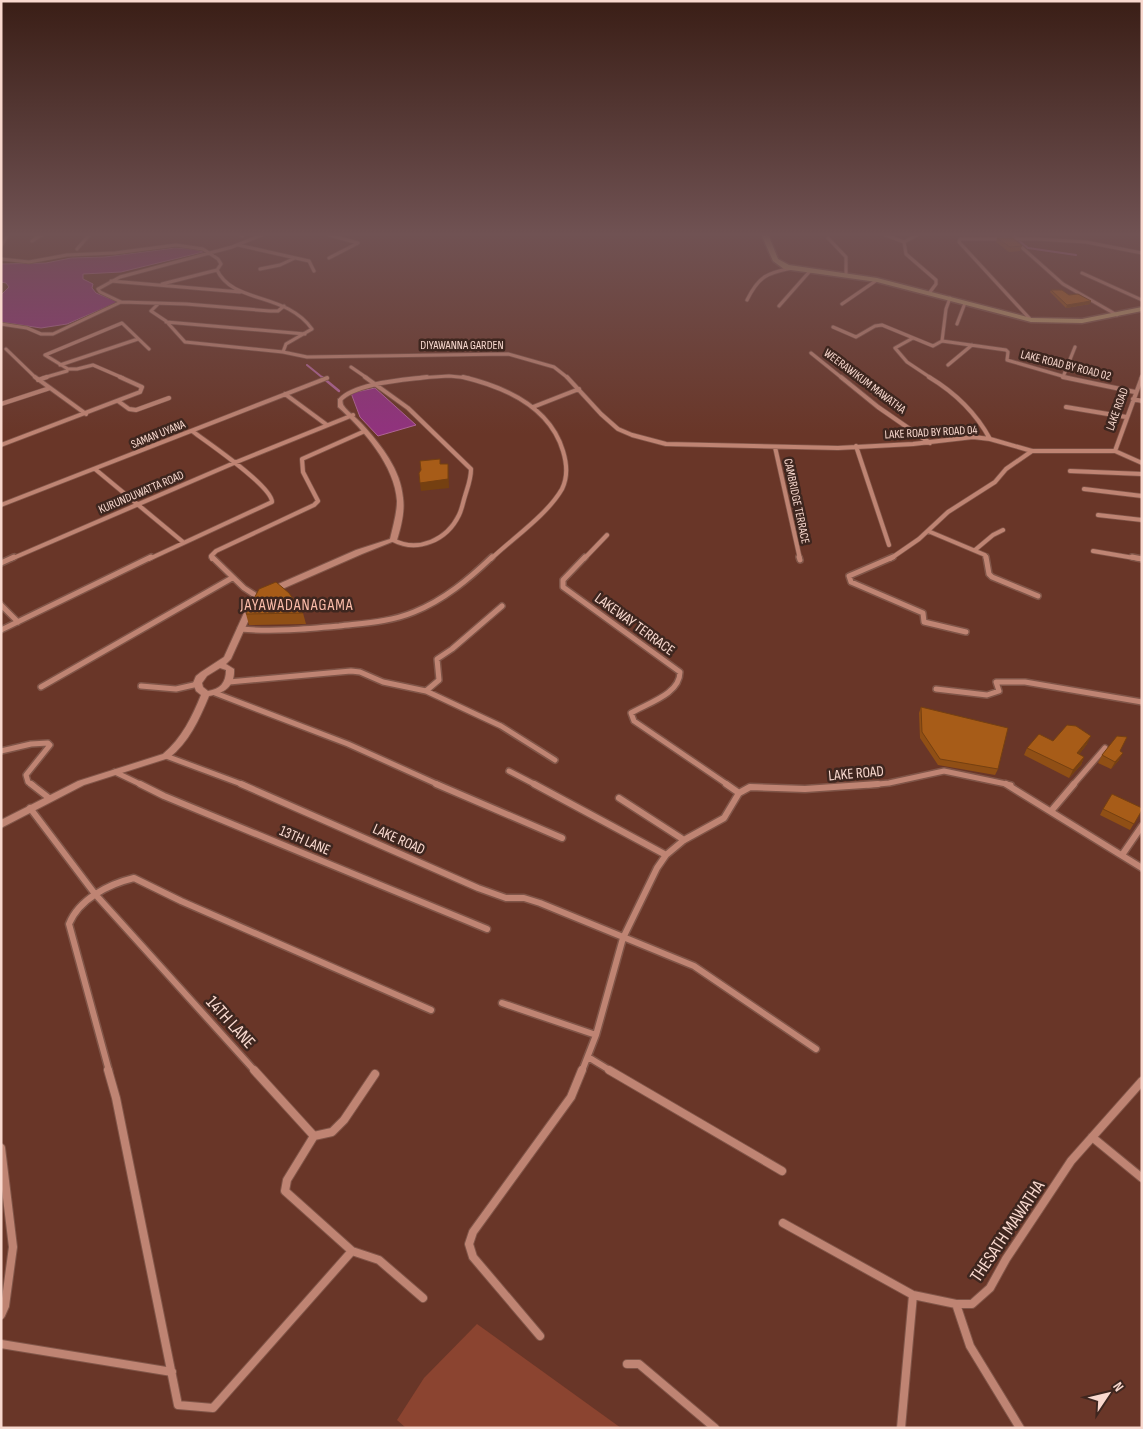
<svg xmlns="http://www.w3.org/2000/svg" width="1143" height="1429" font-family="'Sofia Sans Condensed',sans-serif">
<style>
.green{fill:#8b4430}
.water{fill:#91327e;stroke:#b06496}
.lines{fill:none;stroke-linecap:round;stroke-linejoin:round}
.stream-far1{stroke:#b06496;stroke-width:2}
.stream{stroke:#b06496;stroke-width:2.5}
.minor-far4-casing{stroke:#805548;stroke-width:4.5}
.minor-far3-casing{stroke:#805548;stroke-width:5.5}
.minor-far2-casing{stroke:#805548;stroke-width:8}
.minor-far1-casing{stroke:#805548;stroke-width:9}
.minor-casing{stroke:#805548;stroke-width:10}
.tertiary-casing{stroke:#805548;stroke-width:2}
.primary-casing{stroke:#805548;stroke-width:3}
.minor-far4{stroke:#bf8473;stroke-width:3}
.minor-far3{stroke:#bf8473;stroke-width:4}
.minor-far2{stroke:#bf8473;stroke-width:5}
.minor-far1{stroke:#bf8473;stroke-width:6}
.minor{stroke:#bf8473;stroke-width:8}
.tertiary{fill:#bf8473;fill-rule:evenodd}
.primary{fill:#be9d6e;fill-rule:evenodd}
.wall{fill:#904f15}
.shaded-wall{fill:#754011}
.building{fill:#a75c18;stroke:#754011}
.labels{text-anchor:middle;stroke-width:5;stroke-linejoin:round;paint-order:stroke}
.far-street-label{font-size:12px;fill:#f9d9cf;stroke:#3e261f}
.street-label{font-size:15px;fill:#f9d9cf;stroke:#3e261f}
.neighbourhood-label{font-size:16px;letter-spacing:1px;fill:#fbbcaa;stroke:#3e261f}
.near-street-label{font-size:18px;fill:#f9d9cf;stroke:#3e261f}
</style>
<rect width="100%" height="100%" fill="#693628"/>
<path class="green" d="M477,1324l144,104h-215l-9,-8 27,-42z"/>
<path class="water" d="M175,248l18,1 10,3 -82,20 -38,2v5l10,5 -1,4 4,5 22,9 -51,22 -26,4 -40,-6v-27l8,-8 -3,-4 -5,-1v-18l45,-1 25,-5 34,-1z
M375,388l41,37 -38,11 -18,-19 -9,-24z"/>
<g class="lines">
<path class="stream-far1" d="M1012,234l5,4
M1018,240l10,8 48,7
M307,365l16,13"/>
<path class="stream" d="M322,377l17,14"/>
<defs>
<path id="minor-far4" d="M240,234l2,2
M264,234l-32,13 -112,30 -22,12 2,3 21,10 65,2 84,7h8l6,-5
M326,234l32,9 -29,15
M883,234l21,8 2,12 30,26v4l-6,8
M828,238l18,19v18
M32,241l11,-7
M904,242l15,-8
M1018,244l45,40 54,31
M238,245l71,16 5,10
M1,246l7,-12
M77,249l13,-15
M1,259l28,3 38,-7 48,-2 61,-8 27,4 15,10 3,5 -4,6c16,34 69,22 95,59l-26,15 -3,8 24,5 201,-3 46,13 14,11
M260,269l20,-4 15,-7
M1082,273l60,27
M111,281l129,11
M162,284l55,-14
M747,300c12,-24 20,-27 45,-32
M158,304l-7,7 15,10 19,21 98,10
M842,304l35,-24
M779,306l31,-35
M1031,320l-72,-78 1,-3h77l49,3 56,11
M166,322l139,12
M1,324l26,4 14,6h12l68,-32
M957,324l8,-21
M833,327l23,10 19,-11 7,-1 51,21 9,-5 4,-32 4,-11
M913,338l-18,10 12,14 24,16
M942,341l64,9 2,2 -1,8 62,18
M6,349l30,29
M811,353l31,25
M45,355l77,-32 27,26
M45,355l23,14h9l16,-4 30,13
M60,365l78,-26
M948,365l24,-20
M351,367l16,11
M1063,377l12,-30
M43,378l24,-7
M418,378l31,-2 20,2
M1141,378l1,-2"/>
<path id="minor-far3" d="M35,377l51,37
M365,377l43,31 63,61c0,10 -3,17 -6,27 -2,6 -3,13 -6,19 -12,25 -41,38 -66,25
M463,377c42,10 87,30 100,74 4,13 5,26 -1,38 -15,26 -49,49 -71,70
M567,377l34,37 17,15 14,6 34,9 172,4 75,-4 60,-7 17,2 42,12h83
M841,377l37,30 52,36
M929,377c25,15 47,36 61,62
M1063,377l72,15
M1142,377l-27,74 27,12
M38,380l9,-3
M285,394l42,31
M1133,399l9,2
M340,400c15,-17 64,-20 87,-23
M118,401l11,8 7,1 33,-12
M1,404l49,-16
M533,407l46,-18
M1066,407l60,10
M1,445l139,-53 2,-5 -22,-10
M856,446l33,99
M775,447l25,112
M95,469l88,73
M1070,471l72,3
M1084,489l58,7
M1,505l326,-127
M1098,515l44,5
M928,531l57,24 1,4
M975,550l18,-15 10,-5
M1093,551l47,8
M11,559l223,-96 119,-48
M149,559l123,-57c0,-16 -65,-60 -80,-71
M212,559l-1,-3 5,-5 98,-46 4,-4 -15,-29 -1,-13 63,-28
M584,559l23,-24
M890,559l29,-20 29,-27 47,-30 11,-13 26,-18"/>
<path id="minor-far2" d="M212,557l32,31 14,9
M585,557l-22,23v7l117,85c0,22 -32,31 -49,41l3,8 94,64
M799,557l1,3
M893,557l-44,19 2,6 72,31 1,9 42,10
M986,557l3,17 3,3 46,19
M1132,557l10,2
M1,563l13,-6
M1,605l17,17
M240,629c33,3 66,0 99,-3 26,-3 51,-4 75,-14 30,-12 55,-33 78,-55
M1,630l150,-73
M229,682l122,-11 9,1 23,10 43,9 75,35 54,34
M141,686l35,3 22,-5
M41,687l191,-109
M936,689l51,6 12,-4 -3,-9h29l117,20
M426,691l13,-11 -2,-21 15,-10 50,-43
M215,693l133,51 91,41
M1,751l30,-7 17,-1 2,2 -24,30 2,7 5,3
M166,756l78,29
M509,771l27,14
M115,772l27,13
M868,785l21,-2 55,-12 67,14
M1073,785l32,-37"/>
<path id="minor-far1" d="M31,784l18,14
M140,784l24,12 323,133
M241,784l237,104 28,10h18l16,5 154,63 122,83
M436,784l126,54
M534,784l132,71
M726,784l13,9
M1006,784l136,84
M619,798l65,42
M30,808l65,86 160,177
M1052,810l22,-26
M1122,855l20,-29
M502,1003l94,32
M588,1057l23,14
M109,1071l-40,-147c10,-25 40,-40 65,-46l47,23 250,109
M582,1071l14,-36 27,-97 34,-70 9,-13 18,-15 40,-22 15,-25 11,-6 55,2 73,-5"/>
<path id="minor" d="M108,1070l8,28 62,307 35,3 139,-157
M254,1070l60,66 -27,44 -2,11 67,60 27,9 44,38
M609,1070l173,101
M314,1136l18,-4 12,-12 31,-46
M1092,1137l50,41
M1,1148l12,99 -8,59 -4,9
M783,1223l130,72 43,9h16l18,-16 16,-29 65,-98 71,-80
M956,1304l14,42 50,82
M540,1336l-67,-79 -4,-13 4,-12 98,-135 11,-27
M1,1344l171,28
M627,1364h12l76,64
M901,1428l12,-133"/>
<path id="tertiary" d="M338,399h4c1,2 0,5 2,7 2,4 15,14 19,19 18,20 38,45 40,73 2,14 -2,29 -6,42l-35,14 -89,39h-6l-1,-2 1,-2 89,-39 34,-11c3,-13 7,-26 7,-38 -2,-35 -34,-72 -59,-94z
M248,604h3l4,2 -24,53 -5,5 8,5c1,17 -9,24 -25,27 -10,24 -20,46 -40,62l-85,27 -83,43v-8l77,-39 85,-27c19,-16 29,-37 38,-59l-5,-4 -3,-8 3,-7 5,-4 23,-15zM220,668l6,2c0,13 -6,19 -18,21l-5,-4 -1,-4 5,-7z"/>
<path id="primary" d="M761,234h7l10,25 11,6 88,13 154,40 51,1 60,-12v4l-60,12 -51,-1 -154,-40 -93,-13 -11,-8z"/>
</defs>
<use href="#minor-far4" class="minor-far4-casing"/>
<use href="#minor-far3" class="minor-far3-casing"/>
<use href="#minor-far2" class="minor-far2-casing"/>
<use href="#minor-far1" class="minor-far1-casing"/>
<use href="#minor" class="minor-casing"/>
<use href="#tertiary" class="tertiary-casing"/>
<use href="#primary" class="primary-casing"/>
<use href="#minor-far4" class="minor-far4"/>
<use href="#minor-far3" class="minor-far3"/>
<use href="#minor-far2" class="minor-far2"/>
<use href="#minor-far1" class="minor-far1"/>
<use href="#minor" class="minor"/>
<use href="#tertiary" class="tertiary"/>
<use href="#primary" class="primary"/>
</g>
<path class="wall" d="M997,238l25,8 -2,5 -11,1 -13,-10z
M1051,290l18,5 21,9 -24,4 -16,-16z
M303,613l3,11 -57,1 -3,-11z
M921,707l77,62 -3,6 -57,-10 -18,-27 -1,-25z
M1053,741l34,3 -8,10 5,3 -3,8 -12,13 -45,-23 3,-7z
M1120,751l-1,9 -8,9 -13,-6 4,-8z
M1103,809l39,1 -12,20 -30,-15z"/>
<path class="shaded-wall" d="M1091,301l-1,3 -24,4 1,-3z
M448,464l1,24 -28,3 -1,-8z
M1091,736l-4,8 -13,17 3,-8z
M1123,753l-4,7 -8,9 4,-7z
M1084,757l-3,8 -12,13 4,-8z"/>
<path class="building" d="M997,238h16l9,8 -12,1z
M1051,290h11l7,5 9,-1 13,7 -24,4z
M440,459v5h8v15l-28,4 -1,-10 2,-3 -1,-9z
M276,582l13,11 14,20 -57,1 13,-25z
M921,707l87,21 -10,41 -58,-10 -18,-27z
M1067,725l9,1 15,10 -14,17 7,4 -11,13 -46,-22 12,-14 14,7z
M1117,736l10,1 -7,14 3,2 -8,9 -13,-7z
M1112,794l30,14v2l-8,14 -31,-15z"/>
<linearGradient id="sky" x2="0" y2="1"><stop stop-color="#3a1e16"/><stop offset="0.54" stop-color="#705253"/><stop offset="1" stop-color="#705253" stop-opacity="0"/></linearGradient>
<rect width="1143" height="434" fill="url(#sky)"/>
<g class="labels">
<g class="far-street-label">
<text x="462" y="349">DIYAWANNA GARDEN</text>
<text transform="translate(1066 365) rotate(14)" y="4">LAKE ROAD BY ROAD 02</text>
<text transform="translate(865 381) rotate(37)" y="4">WEERAWIKUM MAWATHA</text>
<text transform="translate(1117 409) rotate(-70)" y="4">LAKE ROAD</text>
<text transform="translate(931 432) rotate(-3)" y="4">LAKE ROAD BY ROAD 04</text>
<text transform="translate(158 434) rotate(-22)" y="4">SAMAN UYANA</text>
<text transform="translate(141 492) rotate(-23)" y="4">KURUNDUWATTA ROAD</text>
<text transform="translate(797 501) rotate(78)" y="4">CAMBRIDGE TERRACE</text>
</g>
<g class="street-label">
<text transform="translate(635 624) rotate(36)" y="5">LAKEWAY TERRACE</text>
<text transform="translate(856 773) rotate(-5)" y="5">LAKE ROAD</text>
<text transform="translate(399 839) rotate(24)" y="5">LAKE ROAD</text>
<text transform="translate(305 840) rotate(23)" y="5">13TH LANE</text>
</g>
<g class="neighbourhood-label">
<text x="297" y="610">JAYAWADANAGAMA</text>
</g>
<g class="near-street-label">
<text transform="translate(231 1022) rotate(48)" y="6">14TH LANE</text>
<text transform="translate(1007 1231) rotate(-56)" y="6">THESATH MAWATHA</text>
</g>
</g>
<rect width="1143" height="1429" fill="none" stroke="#f9d9cf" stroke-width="5"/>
<g transform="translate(1108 1394) rotate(55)" stroke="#3e261f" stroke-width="4" paint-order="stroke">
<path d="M0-4L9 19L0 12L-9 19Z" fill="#f9d9cf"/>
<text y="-8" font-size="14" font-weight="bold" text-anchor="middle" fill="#f9d9cf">N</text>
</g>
</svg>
